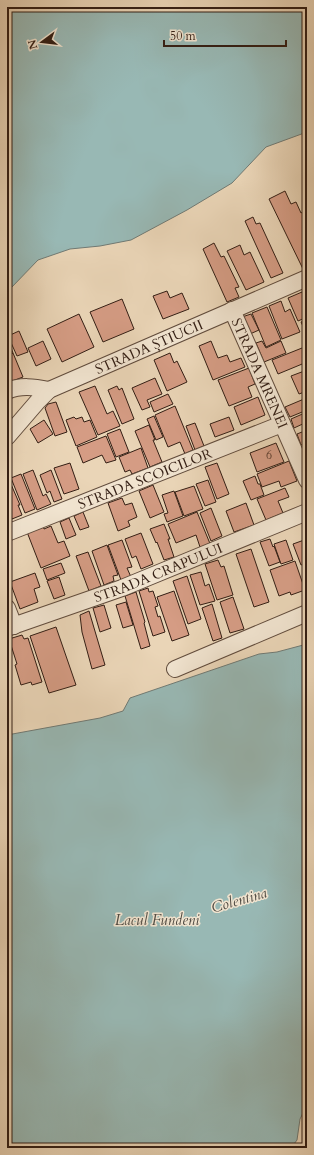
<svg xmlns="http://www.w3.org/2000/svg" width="314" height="1155" font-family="Cardo,serif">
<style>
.water{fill:#98b8b4;stroke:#707a74}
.building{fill:#d59c84;stroke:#331e14}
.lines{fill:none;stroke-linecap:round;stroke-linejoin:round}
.minor-casing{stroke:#614c3d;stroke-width:18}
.minor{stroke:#f1e4d0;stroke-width:16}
.labels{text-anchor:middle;stroke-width:3;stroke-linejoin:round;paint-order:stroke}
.number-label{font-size:12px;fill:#5c3e30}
.street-label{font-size:14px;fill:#331e14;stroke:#f1e4d0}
.water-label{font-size:15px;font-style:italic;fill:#514c44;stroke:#f1e4d0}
</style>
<rect width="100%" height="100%" fill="#ead5b7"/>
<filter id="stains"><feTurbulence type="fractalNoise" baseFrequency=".005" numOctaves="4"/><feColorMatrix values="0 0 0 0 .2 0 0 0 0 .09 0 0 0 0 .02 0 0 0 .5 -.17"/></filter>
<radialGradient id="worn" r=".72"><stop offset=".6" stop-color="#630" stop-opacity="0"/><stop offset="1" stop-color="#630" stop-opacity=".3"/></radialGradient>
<path class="water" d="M7,7h300v125l-41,15 -34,36 -45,27 -56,30 -31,6 -30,3 -32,11 -27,28 -4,2z
M307,644v461l-7,14 -3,21 -6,8h-284v-413l93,-17 23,-7 7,-13 129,-44 18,-2z"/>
<path class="building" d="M285,191l6,13 5,-2 5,11 5,-3 1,3v54l-4,2 -34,-70z
M253,217l3,7 4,-1 23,50 -12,5 -26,-57z
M214,243l7,14 3,-1 15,31 -4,1 4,9 -12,5 -24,-53z
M240,245l4,10 6,-3 14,30 -18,8 -19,-39z
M167,291l3,7 12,-5 7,16 -26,10 -10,-23z
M302,292l5,11v14l-9,4 -10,-23z
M122,299l12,30 -31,13 -13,-30z
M281,301l4,11 5,-3 10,23 -18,7 -13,-33z
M267,307l14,33 -15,7 -14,-34z
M79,314l15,33 -32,15 -15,-33z
M251,314l8,16 -9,4 -8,-17z
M307,320v15l-6,-13z
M19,331l9,21 -11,4 -9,-20z
M7,337l6,16 -6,3z
M43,341l8,18 -15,7 -8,-18z
M211,341l7,17 9,-3 3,7 11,-4 4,9 -32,13 -14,-34z
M262,341l4,7 15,-7 5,12 -22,9 -8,-19z
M307,346v16l-29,12 -6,-14z
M13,353l10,24 -16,6v-27z
M170,353l4,10 3,-2 10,21 -20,9 -13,-31z
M249,368l6,16 -7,3 4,10 -23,9 -11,-26z
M307,370v21l-8,3 -8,-18z
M155,378l7,16 -15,6 3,7 -8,3 -10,-22z
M95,386l12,28 6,-3 7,15 -22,9 -19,-43z
M117,386l2,4 3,-2 12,31 -12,5 -14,-34z
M168,394l5,10 -19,8 -4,-10z
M258,397l7,18 -24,10 -7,-18z
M307,397v13l-17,7 -5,-10 19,-8v-1z
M56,402l11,30 -12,4 -10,-28 3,-4z
M175,406l18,44 -8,4 -5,-12 -12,5 -13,-32z
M307,412v10l-13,6 -3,-9z
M154,416l9,21 -7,3 -9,-21z
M74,417l2,2 6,-2 2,5 6,-2 7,17 -21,9 -10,-26z
M229,417l5,13 -19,7 -5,-13z
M44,420l9,14 -15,9 -8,-14z
M195,423l9,23 -9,4 -9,-24z
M149,425l6,15h-2l9,22 -12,5 -15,-36z
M120,429l9,23 -13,5 -9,-23z
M307,430v12l-6,3 -4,-11z
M106,436l10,24 -10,3 -4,-8 -19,8 -6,-16z
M276,443l8,19 -27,10 -7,-19z
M141,448l7,20 -16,6 -2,-4 -5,2 -6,-15z
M289,461l8,20 -16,6 -2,-6 -17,6 -5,-13z
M70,463l9,26 -15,5 -10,-26z
M217,463l12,31 -12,5 -12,-32z
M33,470l10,26 3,-2 5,10 -14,6 -14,-36z
M51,470l11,29 -8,3 -4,-11 -3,2 -7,-18z
M21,474l14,35 -10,4 -14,-35z
M7,475l13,30h-2l4,10 -10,4 -5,-11z
M255,476l3,8h2l4,11 -13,5 -8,-19z
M208,480l8,22 -11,4 -9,-22z
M153,485l11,27 -14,6 -11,-27z
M194,486l9,23 -19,7 -9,-24z
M285,488l4,9 -11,4 5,12 -17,7 -9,-21z
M174,491l9,25 -16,6 -3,-8 4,-1 -6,-18z
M122,498l3,7 7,-2 5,14 -9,4 2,5 -12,5 -10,-28z
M246,503l8,22 -20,7 -8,-21z
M211,508l11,28 -11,5 -11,-28z
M83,512l6,15 -9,3 -6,-14z
M197,512l14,34 -10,4 -5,-15 -20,8 -8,-19z
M69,518l7,17 -10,4 -6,-17z
M164,524l6,15h-2l6,18 -10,3 -7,-18 -1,1 -6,-14z
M43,526l1,3 7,-3 7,17 6,-2 6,15 -29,12 -14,-36z
M141,533l12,31 -12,5 -5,-13 -4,2 -7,-19z
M270,539l3,8 1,-1 6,16 -11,4 -9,-24z
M307,539v24l-6,2 -8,-21z
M122,540l10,27 -5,1 4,9 -10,3 -13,-35z
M286,540l7,20 -12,4 -7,-20z
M107,545l11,30 -5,1 1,5 -10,4 -12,-34z
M251,549l18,53 -15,5 -18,-53z
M88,552l13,34 -12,5 -13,-35z
M218,560l3,7 3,-1 9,29 -16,5 -12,-36z
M295,561l10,29 -14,5 -1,-3 -11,4 -9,-26z
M61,563l4,10 -18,7 -4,-11z
M201,572l4,14 4,-2 6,17 -15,4 -10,-30z
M35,573l5,14 -6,2 4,13 -18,7 -10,-27z
M187,576l14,43 -13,5 -15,-43z
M59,577l6,18 -11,4 -7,-18z
M148,588l1,4 4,-1 5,15 -3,1 3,10 2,-1 5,16 -12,4 -14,-45z
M174,591l15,44 -17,6 -15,-44z
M136,592l9,30 -1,1 6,23 -9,3 -16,-53z
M233,597l11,32 -14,4 -10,-31z
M126,602l7,23 -10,3 -7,-23z
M212,604l10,34 -9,3 -11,-33z
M104,605l7,23 -11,4 -7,-24z
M89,611l16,54 -13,4 -10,-37 -2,-17z
M56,627l20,58 -27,8 -19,-57z
M22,635l2,4 4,-1 14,44 -10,3 -1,-3 -10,3 -6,-20 2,-1 -8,-25z"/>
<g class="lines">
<defs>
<g id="minor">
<path id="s1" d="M232,310l75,170"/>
<path d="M7,391c14,-6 27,-4 42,-1"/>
<path id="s2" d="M7,437l31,-36 11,-11 258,-112"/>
<path id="s3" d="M7,533l275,-109"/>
<path d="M7,608l7,18"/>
<path id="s4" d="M7,628l115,-40 185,-76"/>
<path d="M175,669l132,-56"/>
</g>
</defs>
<use href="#minor" class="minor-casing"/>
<use href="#minor" class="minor"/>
</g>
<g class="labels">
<g class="number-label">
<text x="269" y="459">6</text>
</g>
<g class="street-label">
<text dy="5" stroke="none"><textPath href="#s2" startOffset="172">STRADA ȘTIUCII</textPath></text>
<text dy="5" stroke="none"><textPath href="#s1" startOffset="69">STRADA MRENEI</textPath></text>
<text dy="5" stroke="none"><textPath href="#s3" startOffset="148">STRADA SCOICILOR</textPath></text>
<text dy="5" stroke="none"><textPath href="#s4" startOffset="161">STRADA CRAPULUI</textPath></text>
</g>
<g class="water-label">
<text transform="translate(239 900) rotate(-16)" y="5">Colentina</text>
<text x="157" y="925">Lacul Fundeni</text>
</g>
</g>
<rect width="314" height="1155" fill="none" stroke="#ead5b7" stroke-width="24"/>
<rect x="8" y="8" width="298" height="1139" fill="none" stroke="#331e14" stroke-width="2"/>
<rect x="12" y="12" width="290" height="1131" fill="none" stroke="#331e14"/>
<g transform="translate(42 42) rotate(255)" stroke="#f1e4d0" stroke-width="3" paint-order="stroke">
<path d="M0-3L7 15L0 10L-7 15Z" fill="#331e14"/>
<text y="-6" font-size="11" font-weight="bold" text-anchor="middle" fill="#331e14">N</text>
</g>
<path d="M164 40v6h122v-6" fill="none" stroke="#331e14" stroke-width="2"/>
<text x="170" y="40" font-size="12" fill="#331e14" stroke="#f1e4d0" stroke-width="3" paint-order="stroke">50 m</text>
<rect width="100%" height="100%" filter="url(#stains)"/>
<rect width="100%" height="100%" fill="url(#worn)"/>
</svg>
